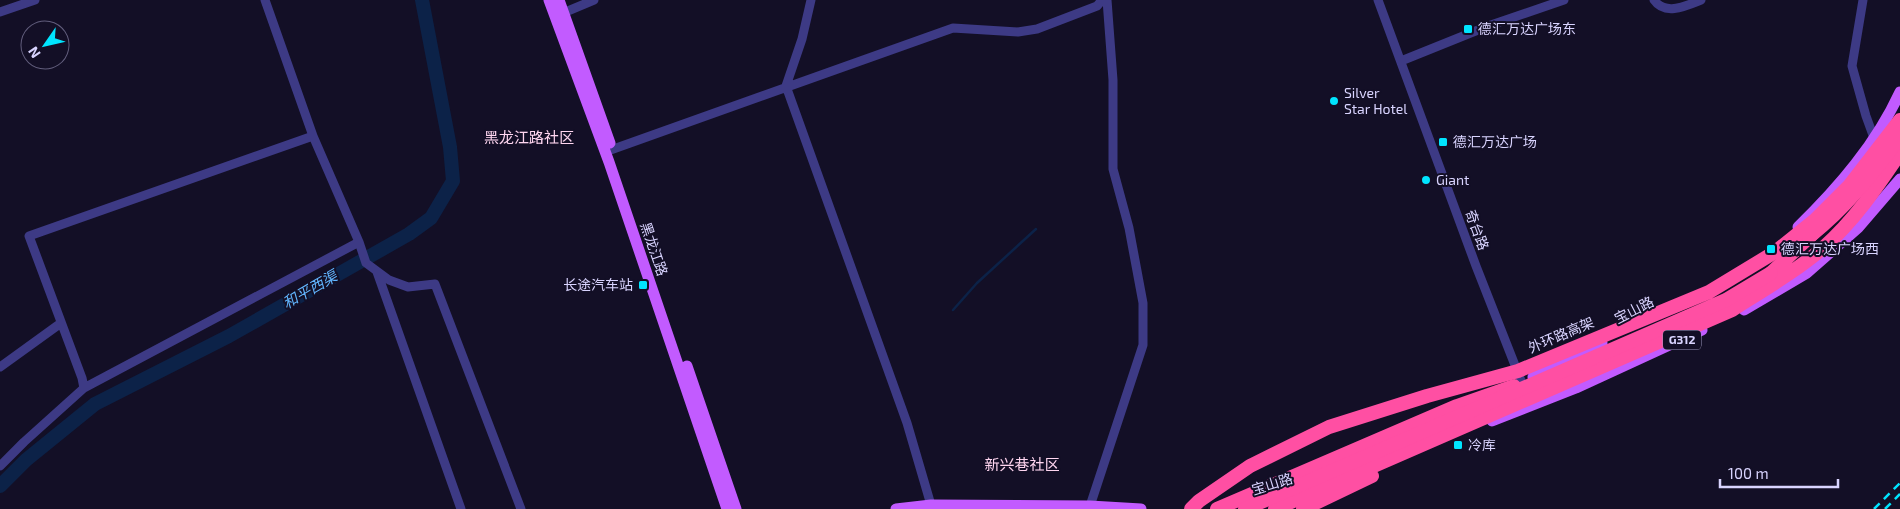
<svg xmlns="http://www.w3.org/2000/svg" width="1900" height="509" font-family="'Exo 2','Noto Sans SC',sans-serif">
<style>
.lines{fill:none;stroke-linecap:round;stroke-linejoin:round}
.stream{stroke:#0c2248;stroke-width:2.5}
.river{stroke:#0c2248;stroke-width:14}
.minor{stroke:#3d3a85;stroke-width:9}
.major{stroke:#c25bff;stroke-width:11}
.highway{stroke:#ff4fa3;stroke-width:14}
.rail{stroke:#00e5ff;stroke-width:2.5;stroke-dasharray:8 6;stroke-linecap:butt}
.highway-bridge{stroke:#ff4fa3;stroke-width:14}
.poi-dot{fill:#00e5ff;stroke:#130f26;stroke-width:2}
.labels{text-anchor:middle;stroke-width:4;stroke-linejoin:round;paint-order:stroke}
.shield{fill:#130f26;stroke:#9e99be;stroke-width:1}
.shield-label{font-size:12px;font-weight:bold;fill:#d9d4ff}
.poi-label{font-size:14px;fill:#d9d4ff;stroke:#130f26;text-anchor:start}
.street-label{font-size:14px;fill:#d9d4ff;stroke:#130f26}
.neighbourhood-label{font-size:15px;fill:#ffd6f0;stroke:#130f26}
.water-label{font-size:15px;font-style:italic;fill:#62b6ff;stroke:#130f26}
</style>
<rect width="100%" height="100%" fill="#130f26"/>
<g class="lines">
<path class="stream" d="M953,310l24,-27 59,-54"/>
<path class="river" d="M0,486l26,-26 69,-56 134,-68 180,-102 22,-16 22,-37 -3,-34 -28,-147"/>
<path class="minor" d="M265,0l48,136 46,106 7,21 23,17 19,7 27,-3 86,225
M811,0l-9,39 -16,47 121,337 24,82
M1378,0l98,266 46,117
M1654,0c11,16 32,6 47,0
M1863,0l-11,66 14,50 8,22
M0,12l35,-12
M563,13l31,-13
M1401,61l87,-35 76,-26
M605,152l348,-124 65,4 19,-3 60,-23 5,-6
M377,272l84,237
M0,367l61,-44
M84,388l-2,-10 -53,-142 284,-100
M0,466l24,-24 60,-54 275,-146
M1090,506l53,-161v-42l-14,-75 -16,-59v-89l-6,-80"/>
<path class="major" d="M549,0l60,162 118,347
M559,0l51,143
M1798,227c41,-40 78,-83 102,-135
M1744,310l63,-37 51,-45 42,-49
M687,366l49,143
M1533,377l69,-34
M1492,421l84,-33 126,-58
M896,509l35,-4 159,1 51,3"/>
<path class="highway" d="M1771,273l48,-45
M1217,509l240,-103 57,-20
M1275,509l457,-199c31,-20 63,-38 91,-62 31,-27 54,-61 77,-95
M1303,509l69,-33"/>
<path class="rail" d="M1874,509l26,-26
M1885,509l15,-15"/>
<path class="highway-bridge" d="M1810,236c36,-28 63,-63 90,-99
M1191,509l8,-8 51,-35 79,-39 98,-31 91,-25 191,-79 66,-40 40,-32 34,-34 51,-66
M1245,509l481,-209 45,-27"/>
</g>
<g class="poi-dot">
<rect x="1463" y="24" width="10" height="10" rx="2.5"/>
<circle cx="1334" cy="101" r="5"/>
<rect x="1438" y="137" width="10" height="10" rx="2.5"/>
<circle cx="1426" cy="180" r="5"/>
<rect x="1766" y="244" width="10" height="10" rx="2.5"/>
<rect x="638" y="280" width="10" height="10" rx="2.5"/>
<rect x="1453" y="440" width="10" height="10" rx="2.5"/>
</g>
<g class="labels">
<rect class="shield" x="1663" y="330.5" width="38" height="19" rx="4"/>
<g class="shield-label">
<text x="1682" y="344">G312</text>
</g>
<g class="poi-label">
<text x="1478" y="34">德汇万达广场东</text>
<text x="1344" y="98">Silver<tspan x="1344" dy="16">Star Hotel</tspan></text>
<text x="1453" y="147">德汇万达广场</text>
<text x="1436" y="185">Giant</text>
<text x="1781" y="254">德汇万达广场西</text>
<text x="633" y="290" text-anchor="end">长途汽车站</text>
<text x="1468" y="450">冷库</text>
</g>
<g class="street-label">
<text transform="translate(1477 230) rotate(70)" y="5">奇台路</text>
<text transform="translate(654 249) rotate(71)" y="5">黑龙江路</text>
<text transform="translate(1634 310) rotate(-27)" y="5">宝山路</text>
<text transform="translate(1561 335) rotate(-23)" y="5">外环路高架</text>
<text transform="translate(1272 484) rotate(-17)" y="5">宝山路</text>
</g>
<g class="neighbourhood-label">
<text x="529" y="143">黑龙江路社区</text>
<text x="1022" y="470">新兴巷社区</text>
</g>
<g class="water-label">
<text transform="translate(310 290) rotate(-30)" y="5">和平西渠</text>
</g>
</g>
<g transform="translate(45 45) rotate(236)"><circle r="24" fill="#130f26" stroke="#625e7d"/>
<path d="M0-4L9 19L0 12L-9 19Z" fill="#00e5ff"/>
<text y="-8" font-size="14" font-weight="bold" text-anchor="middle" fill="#d9d4ff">N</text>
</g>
<path d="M1720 479v8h118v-8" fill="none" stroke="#d9d4ff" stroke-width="2.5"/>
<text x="1728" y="479" font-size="15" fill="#d9d4ff" stroke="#130f26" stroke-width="4" paint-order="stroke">100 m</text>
</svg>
